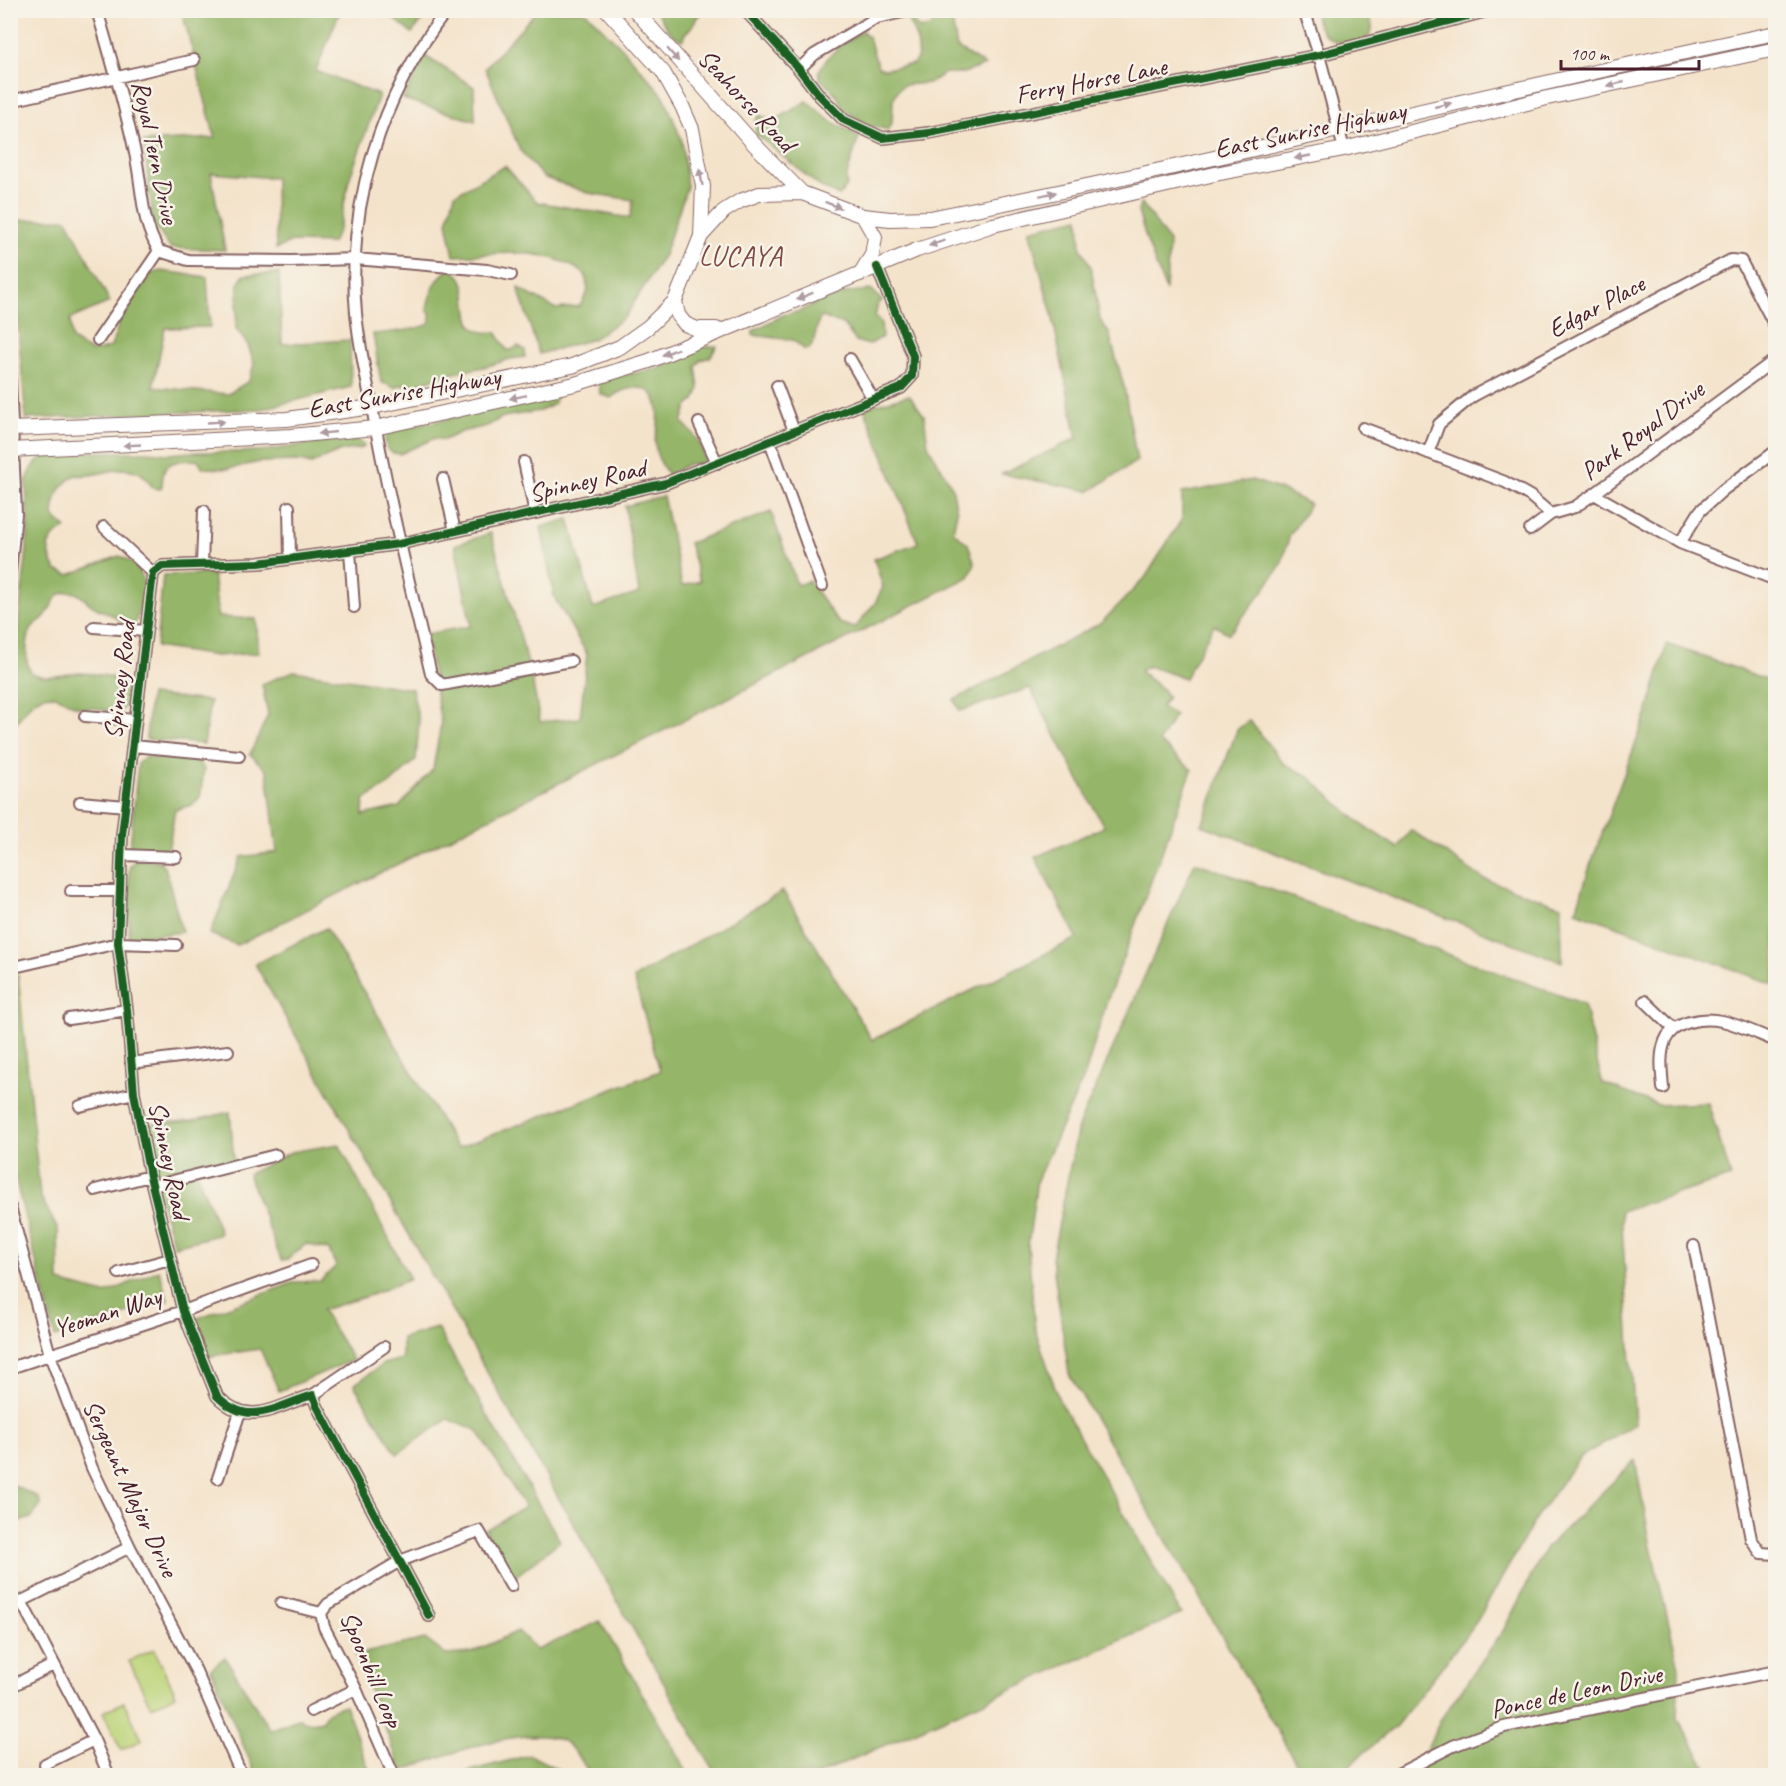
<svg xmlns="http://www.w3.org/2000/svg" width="1786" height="1786" font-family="Caveat,sans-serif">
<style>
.green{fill:#bcd479;stroke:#837a52;stroke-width:1.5}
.forest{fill:#95b669;stroke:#706a4a;stroke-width:1.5}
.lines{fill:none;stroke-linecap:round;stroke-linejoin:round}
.minor-casing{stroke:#866463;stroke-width:14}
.major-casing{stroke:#866463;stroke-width:16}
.minor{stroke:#fff;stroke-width:10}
.major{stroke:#fff;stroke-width:14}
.cycleway-casing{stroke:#f7f3e8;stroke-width:11}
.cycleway{stroke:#1b5e20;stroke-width:8}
.oneway{fill:#ae9aa0}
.labels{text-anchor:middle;stroke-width:5;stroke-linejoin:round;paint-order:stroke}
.street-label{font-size:26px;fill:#4a1f2b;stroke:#f7f3e8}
.quarter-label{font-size:28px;letter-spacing:1.5px;fill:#7e4843;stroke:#f7f3e8}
</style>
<rect width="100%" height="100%" fill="#f7f3e8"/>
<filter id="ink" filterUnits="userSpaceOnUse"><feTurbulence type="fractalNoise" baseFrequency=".0167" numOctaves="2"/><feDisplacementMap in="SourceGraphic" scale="12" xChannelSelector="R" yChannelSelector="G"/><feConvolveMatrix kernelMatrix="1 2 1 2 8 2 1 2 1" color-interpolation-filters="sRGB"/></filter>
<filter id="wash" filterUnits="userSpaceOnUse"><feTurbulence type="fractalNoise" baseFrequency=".008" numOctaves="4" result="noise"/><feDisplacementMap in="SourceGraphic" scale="24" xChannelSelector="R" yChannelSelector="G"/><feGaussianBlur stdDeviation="1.35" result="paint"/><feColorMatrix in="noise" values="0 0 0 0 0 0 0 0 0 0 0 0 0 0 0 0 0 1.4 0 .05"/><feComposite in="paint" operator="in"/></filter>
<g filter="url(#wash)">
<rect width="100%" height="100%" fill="#f4e3cb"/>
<path class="green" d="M154,1649l22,46 -25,12 -22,-46z
M124,1702l18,38 -21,10 -18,-38z"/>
<path class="forest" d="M950,10l7,38 28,17 -21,8h-19l-16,10 -25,2 -6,5 -5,10 -1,23 -4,7 -20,-5 -22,-14 -11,-18 -15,-14 -1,-8c10,-19 26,-29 44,-40l6,7 9,29 7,2 28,-5c11,-11 2,-31 -5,-43l2,-4 9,12 14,-3 -3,-12z
M178,11h162l-24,60 63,24 -30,85 -10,49 -7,14 -40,-1 -16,7 -1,-71 -64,-5 14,77 -55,-2 -17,-25 -9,-81 71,-4 -32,-123z
M384,11h46l-18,22z
M530,11h55l37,37 42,48 18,45 5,46 -23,68 -39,62 -32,22 -54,15 -21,-66 38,21 24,-3 8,-15 -3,-17c-41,-29 -84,-20 -131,-18l-7,-34 8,-28 50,-28 32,36 93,16 3,-18 -45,-7 -45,-16 -23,-27 -35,-82 49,-54z
M656,11h50c-12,4 -11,16 -21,22l-2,7c-13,-3 -20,-19 -27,-29z
M1316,11h52c0,5 5,12 4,18 -2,14 -27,16 -37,12 -11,-3 -22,-20 -19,-30z
M425,56l49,31 1,34 -72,-22z
M807,101l22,19 30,16 -13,42 1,8 -8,10 -21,-11 -62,-51 -1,-11 4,-8 15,6z
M1141,202l28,40 -3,49 -18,-47 -10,-32z
M1079,218l2,30 10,19 9,53 9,13 15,54 13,74 -47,30 -88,-17 75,-36 -25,-124 -23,-84z
M67,219l43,83 -40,17 2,21 20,12 19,-5 9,-27 29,-46 12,-3 46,6 3,50 -45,1 -12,59 75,7 21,-13 5,-17 -6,-19 -12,-16 2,-45 6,-9 35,-2 3,71 68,-4 1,47 -90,22 -235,10 -15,-170 -1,-29z
M450,269c4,3 9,5 11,9 13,21 -6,59 35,54l11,18h5l6,-4 7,4v7l-15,2 -22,7 -43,9 -33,11 -10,-1 -7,3 -14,-6 -8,-48c10,-1 53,-4 57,-12 1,-3 0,-6 0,-9l-3,-4c2,-14 10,-34 23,-40z
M872,290l10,11 -4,2 -3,14 6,5 1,15 -13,8 -13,-4 -13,-17 -21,-7 -3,3 -6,23 -4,6 -4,1 -12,-10 -40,-5v-4l30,-16 18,-4 18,-10 31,-9z
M717,346l-7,11 -9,3 -5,6 3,23 -4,11 -8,7 -5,15c13,13 22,22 22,41l-16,1 -20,11c-3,-6 -10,-15 -11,-21 -1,-4 -2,-10 -2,-14 0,-4 3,-9 3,-14 2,-16 -1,-40 -22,-38 -11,1 -17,3 -25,10l-11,-4 -1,-11 6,-4 56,-11 40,-21z
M554,395l2,3 -3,7 -13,6 -37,6 -16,9 -26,6 -17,8 -9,-2 -35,16 -7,-1 -6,-4 -2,-8 2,-10 4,-2 58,-10 12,-4z
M909,395l15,20 4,30 24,42 5,25 -4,19 15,13 7,20 -6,13 -732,368 -27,-11 31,-77 36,-5 -10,-81 -17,-17 18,-39 -6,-31 32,-13 118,18 7,33 -3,38 -26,24 -26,16 -1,15 36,-8 34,-38 8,-45 -15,-90 45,-8 -16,-81 36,-12 40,141 9,48 40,-4 7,-64 -33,-57 -13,-70 28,-8 24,89 46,-15 -14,-87 38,-10 19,90 18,-5 -11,-38 82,-31 26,73 12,-4 30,42 16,5 20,-25 8,-16 -9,-28 44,-16 -54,-135z
M342,439l16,1 6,5 -1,3 -22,3 -30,13 -11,-3 -40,1 -32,7 -25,-1 -4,-7c-10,-2 -28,-1 -34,8 -3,5 -2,14 -4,20l-8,-1c-3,-5 -8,-12 -13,-15 -20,-11 -44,6 -64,2 -15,7 -23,25 -23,41l13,12 -12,8 -6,10 3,14 5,10 13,5 50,-19c7,2 11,5 16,10 18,19 5,41 -2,63 -7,-2 -10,-6 -15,-10 -8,-6 -17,-8 -25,-13 -8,-5 -13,-14 -23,-14 -16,-1 -17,15 -25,24 -3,5 -10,6 -13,12 -6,10 -9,41 2,46 13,6 29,0 42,-1 17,0 38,3 53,12 1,11 0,17 -8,26 -11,2 -17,-1 -27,-3 -5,-1 -10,1 -15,-1 -12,-3 -21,-15 -35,-11 -16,4 -22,22 -33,32v-63l6,-31 10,-84 1,-25 -2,-43 6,-14 8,-9 10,-4 39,-3h57l23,2 22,-2h50l29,-2z
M1252,480l27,9 31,15 -20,31 -9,30 -17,25 -35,44 -15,-9 -29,53 -37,-12 -8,5 23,19 5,7 -7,10 14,8 -16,27 33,28 -86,234 -21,71 -48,105 -9,66 7,83 24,71 122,214 -364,161h-101l-461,-811 71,-36 131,220 203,-77 -26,-93 149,-87 89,149 205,-102 -42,-81 69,-30 -74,-139 -70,23 -6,-11 147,-77 44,-45 37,-59v-26z
M213,574l5,43 38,2 3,34 -43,3 -60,-9 7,-72z
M1667,644l108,38v303l-199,-74 14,-45 58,-156z
M150,695l60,6 -6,43 -58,-5z
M1249,720l34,43 25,13 53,48 37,24 13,-18 73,49 77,27 1,56 -360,-137 35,-95z
M146,757l52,4 6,8 -4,29 -8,7 -17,5 -6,36 -8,6 -28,-1 -3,-4 8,-84z
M135,860l25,1 6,9 16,62 -53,6v-70z
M1195,862l389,142 18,79 56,22 50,-2 23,74 -110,34 14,213 -56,34 -41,57 -61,106 -81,105 -58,49h-35l-234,-401 -17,-116 26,-131z
M18,975l22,220 18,35 1,52 46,12 54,-24 9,30 -113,37 -44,-175 -1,-186z
M230,1112l4,51 -38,8 24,61 -2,3 -44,11 -23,-81 -6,-41 47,-3z
M339,1144l71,135 -39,16 -49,15 31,50 -74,31 -19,-42 -55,8 -12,-37 102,-38 25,-1 16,-15 -7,-16 -23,-6 -18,15 -7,1 -33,-86 43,-22z
M437,1328l123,213 -44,35 -9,-10 -22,-36 40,-23 -48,-77 -29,-11 -51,35 -43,-69 29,-21 19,-5v-21z
M1635,1460l16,87 28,120 -2,50 34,58 -297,1 27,-57 62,-88 42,-82z
M11,1484l27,13 3,8 -10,13 -20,6z
M600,1621l89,154h-98c-6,-8 -17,-27 -25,-32 -34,-23 -128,15 -164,28l-46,-116 69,-16 21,16 25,-2 47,-22 19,19z
M225,1657l45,73 30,-12c7,6 13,5 22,3l6,-10 17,-6 26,70h-115l-45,-106z
M530,1755l31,16 2,4h-108z"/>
</g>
<g filter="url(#ink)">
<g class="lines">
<defs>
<path id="minor" d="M97,10c14,48 28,95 38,143 8,36 5,66 24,98l29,9 103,1 64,-2 132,11 24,5
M447,10c-66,85 -101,196 -91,303 3,32 10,63 16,94 16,90 38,179 59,267l11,11 129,-24
M745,10l54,59 20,26 25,25 39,18 46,-5 71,-14 319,-64 172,-45
M1304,10l15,45 25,94
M799,69l15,-14 62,-37 36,-8
M10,101l184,-41
M98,340l61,-89
M850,359l23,40
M10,380l6,134 -6,58
M777,386l17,45
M699,423l18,40
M1363,428l142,54 25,14 21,18
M770,441l52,145
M1428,453l11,-29 34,-28 258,-136 10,1 35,67
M524,462l11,51
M443,479l12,52
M1594,494l86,49 96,37
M289,507l1,52
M104,527l49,46
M1530,530l21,-16 24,-7 19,-13 182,-135
M1680,543l20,-32 23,-21 53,-39
M350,551l4,56
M202,564l2,-53
M94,627l52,4
M85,716l50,4
M133,746l106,10
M80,802l46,4
M122,855l54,2
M71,891h49
M10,968l108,-25 58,2
M1645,1001l28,27
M69,1019l58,-9
M131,1063l97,-12
M1663,1088c-1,-15 -4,-32 2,-47 8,-20 38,-24 57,-20 18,4 36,13 54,20
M80,1106l54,-13
M153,1186l123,-31
M95,1190l55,-14
M10,1207l40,148 42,113 38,79 66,124 46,105
M1694,1246l57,293 10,14 15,1
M119,1273l51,-14
M10,1368l173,-57 128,-46
M313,1395l71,-48
M218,1478l22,-66
M21,1601l73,139 15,36
M281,1603l40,10
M10,1607l120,-60
M429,1616l-112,-210 -4,-11c-38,11 -63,34 -96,1l-34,-85 -33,-135 -16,-83 -7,-83 -9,-67 4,-108 31,-262 9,-7 97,-3 140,-19 267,-61 235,-95 11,-12 1,-20 -36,-89
M10,1687l43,-22
M311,1711l45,-22
M45,1764l49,-24
M394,1776l-38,-87 -32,-62 -3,-14 7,-9 72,-43 79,-30 32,55
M1394,1776l59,-30 51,-19 272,-56"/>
<path id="major" d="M607,10l56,62 19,34 10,23 11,57 -2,50
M635,10l118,133 49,50
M860,274l12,-19 3,-18 -12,-21
M716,329h-19l-12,-5 -7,-9 -3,-14 26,-65 23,-25 16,-10 19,-7 43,-1 61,23 27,3 40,-1c283,-55 563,-127 846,-185
M10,429l277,-10 85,-12 200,-41 48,-19 28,-20 27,-26
M10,450l281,-14 84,-8 200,-44 74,-23 268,-111 76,-25 222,-51 129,-25 203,-51 229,-49"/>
</defs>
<use href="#minor" class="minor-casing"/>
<use href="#major" class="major-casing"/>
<use href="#minor" class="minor"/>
<use href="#major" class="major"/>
<defs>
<path id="cycleway" d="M745,10l54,59 20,26 25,25 39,18 46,-5 71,-14 319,-64 172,-45
M429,1616l-112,-210 -4,-11c-38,11 -63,34 -96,1l-34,-85 -33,-135 -16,-83 -7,-83 -9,-67 4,-108 31,-262 9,-7 97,-3 140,-19 267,-61 235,-95 11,-12 1,-20 -36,-89"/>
</defs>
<use href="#cycleway" class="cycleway-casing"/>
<use href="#cycleway" class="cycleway"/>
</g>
<defs><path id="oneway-solid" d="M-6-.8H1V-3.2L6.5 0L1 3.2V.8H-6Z" transform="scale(1.5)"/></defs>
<g class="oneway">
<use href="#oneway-solid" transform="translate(673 55) rotate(49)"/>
<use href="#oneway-solid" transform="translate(1616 84) rotate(166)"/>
<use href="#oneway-solid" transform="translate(1443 105) rotate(-13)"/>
<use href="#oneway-solid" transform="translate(1303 157) rotate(169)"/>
<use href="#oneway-solid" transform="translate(701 177) rotate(-100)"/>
<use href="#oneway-solid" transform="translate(1048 194) rotate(-12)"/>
<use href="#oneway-solid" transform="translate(833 205) rotate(21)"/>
<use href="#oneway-solid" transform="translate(937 243) rotate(161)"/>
<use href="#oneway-solid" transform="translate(805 296) rotate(158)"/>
<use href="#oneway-solid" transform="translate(670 352) rotate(157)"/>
<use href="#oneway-solid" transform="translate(518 397) rotate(168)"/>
<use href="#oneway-solid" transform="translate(216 422) rotate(-3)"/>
<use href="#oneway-solid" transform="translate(327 433) rotate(174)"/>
<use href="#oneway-solid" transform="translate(132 445) rotate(177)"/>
</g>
</g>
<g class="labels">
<g class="street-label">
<text transform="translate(1091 80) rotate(-11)" y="9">Ferry Horse Lane</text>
<text transform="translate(747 100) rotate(47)" y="9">Seahorse Road</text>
<text transform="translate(1310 129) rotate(-12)" y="9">East Sunrise Highway</text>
<text transform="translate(156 152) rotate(78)" y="9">Royal Tern Drive</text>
<text transform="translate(1596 306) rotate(-28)" y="9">Edgar Place</text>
<text transform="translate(404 392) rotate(-10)" y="9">East Sunrise Highway</text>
<text transform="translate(1642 430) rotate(-37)" y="9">Park Royal Drive</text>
<text transform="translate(587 480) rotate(-13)" y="9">Spinney Road</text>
<text transform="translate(119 680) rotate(-83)" y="9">Spinney Road</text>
<text transform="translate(170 1160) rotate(78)" y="9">Spinney Road</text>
<text transform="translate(107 1312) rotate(-18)" y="9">Yeoman Way</text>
<text transform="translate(131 1488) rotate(65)" y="9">Sergeant Major Drive</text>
<text transform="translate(372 1669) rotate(67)" y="9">Spoonbill Loop</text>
<text transform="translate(1576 1691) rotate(-12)" y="9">Ponce de Leon Drive</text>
</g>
<g class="quarter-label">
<text x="741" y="265">LUCAYA</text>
</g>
</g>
<rect width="1786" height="1786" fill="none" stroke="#f7f3e8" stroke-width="36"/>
<path d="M1561 60v9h138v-9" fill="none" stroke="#4a1f2b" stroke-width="3"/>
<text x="1570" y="60" font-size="18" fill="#4a1f2b" stroke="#f7f3e8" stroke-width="4.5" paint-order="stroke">100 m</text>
</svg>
